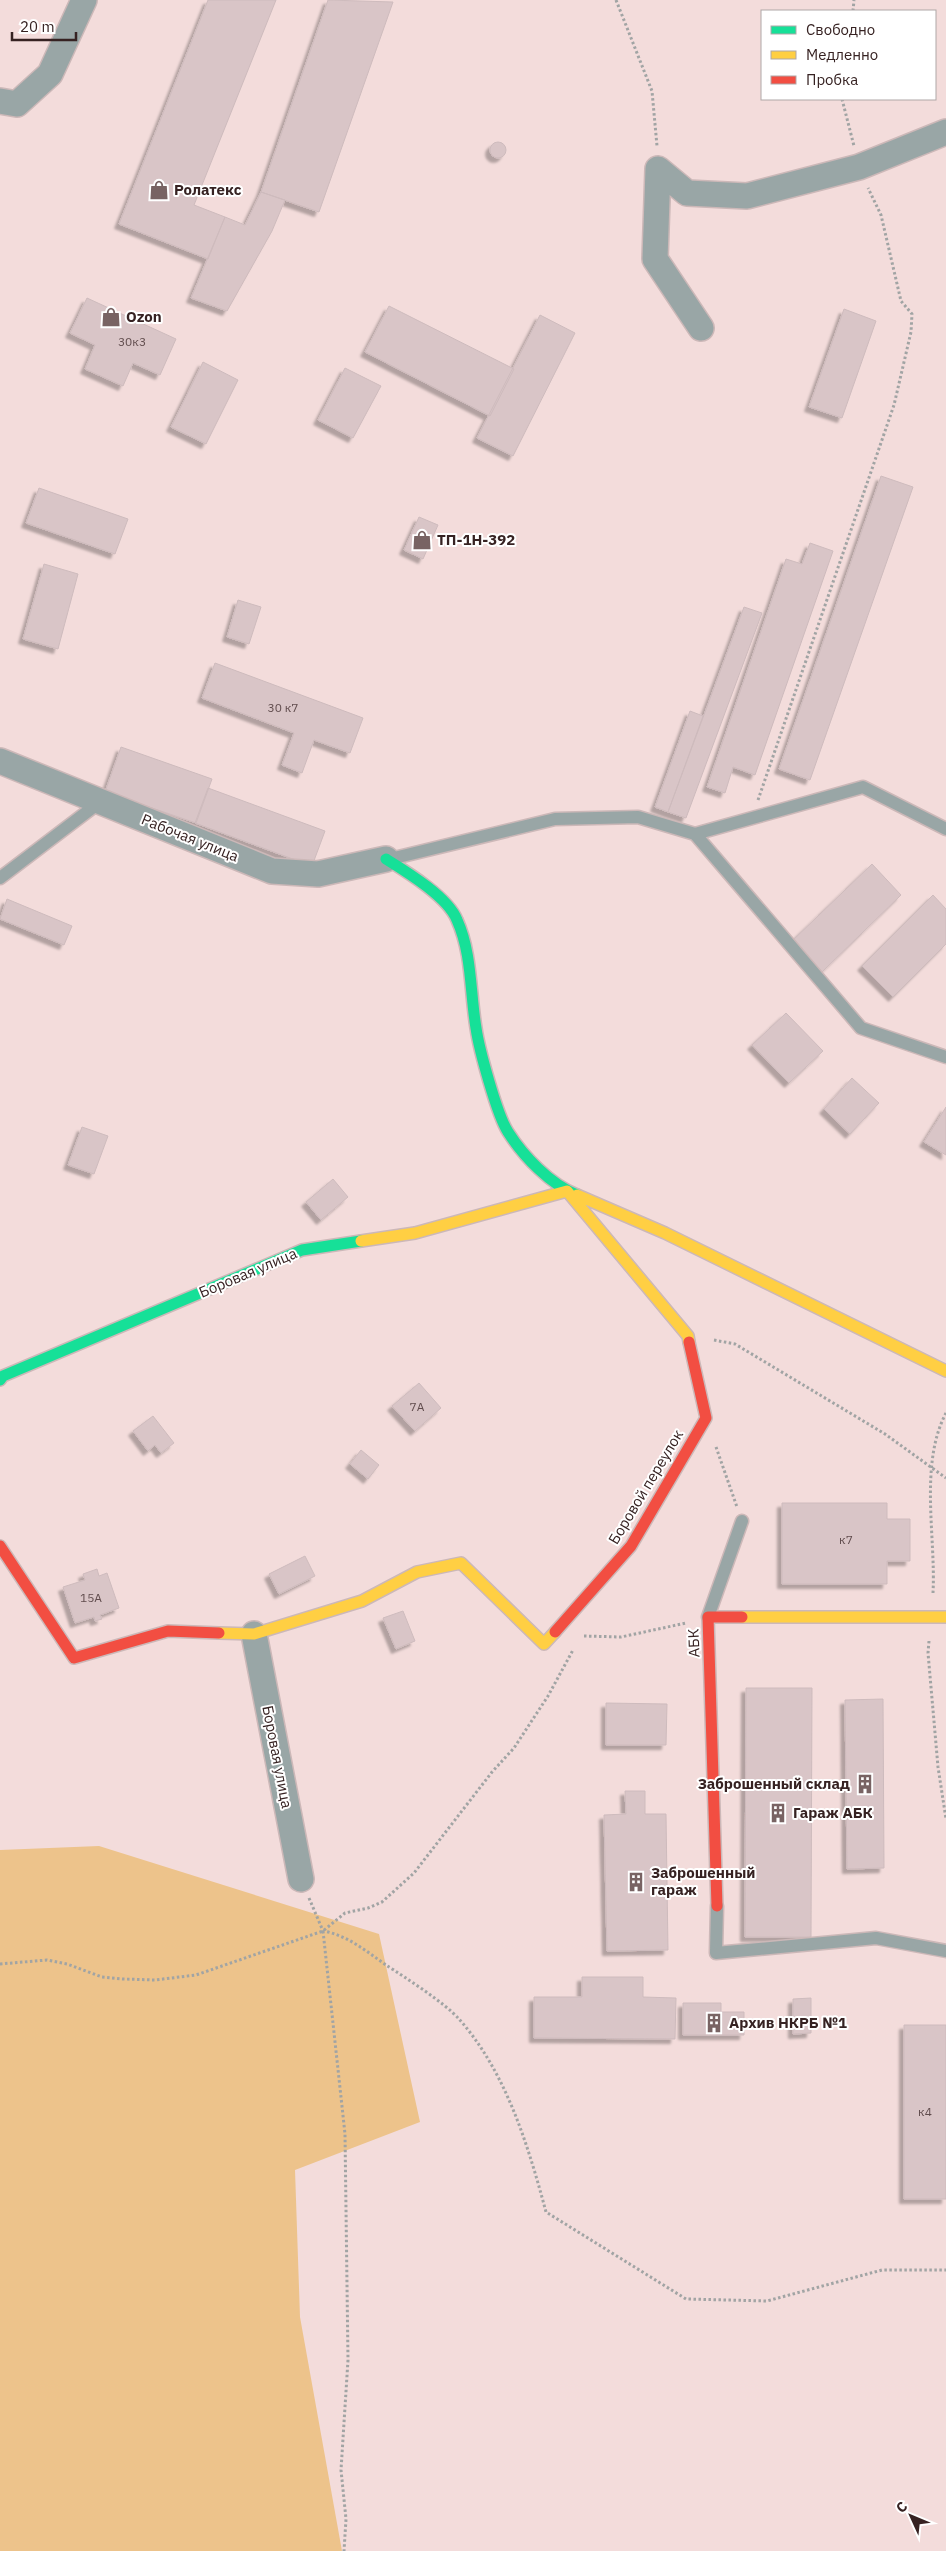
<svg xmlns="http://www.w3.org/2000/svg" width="946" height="2551" font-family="'IBM Plex Sans',sans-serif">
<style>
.green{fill:#edc38b}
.building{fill:#d9c5c7;stroke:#cebbbd;filter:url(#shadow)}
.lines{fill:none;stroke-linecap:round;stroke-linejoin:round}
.lane-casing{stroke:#ccb8b8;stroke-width:15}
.street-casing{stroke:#ccb8b8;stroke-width:28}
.fast-casing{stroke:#ccb8b8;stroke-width:14}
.slow-casing{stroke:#ccb8b8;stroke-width:14}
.jam-casing{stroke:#ccb8b8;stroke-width:14}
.path{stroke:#a1a4a4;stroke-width:3;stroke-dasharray:2.5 2.5;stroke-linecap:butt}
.lane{stroke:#99a6a6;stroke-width:12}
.street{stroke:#99a6a6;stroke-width:25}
.fast{stroke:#16e098;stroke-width:11}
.slow{stroke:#ffcf43;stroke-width:11}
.jam{stroke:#f24e42;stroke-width:11}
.labels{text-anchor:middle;stroke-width:4;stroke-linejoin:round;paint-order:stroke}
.number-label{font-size:12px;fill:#604c4d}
.poi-label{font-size:15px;font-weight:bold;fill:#362222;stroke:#fff;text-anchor:start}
.street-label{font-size:15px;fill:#362222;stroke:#fff}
</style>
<defs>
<filter id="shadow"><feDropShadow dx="-4.5" dy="4.5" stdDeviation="1" flood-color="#0004"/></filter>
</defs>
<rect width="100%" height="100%" fill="#f3dcdb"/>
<path class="green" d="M99,1846l280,88 41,188 -125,48 5,147 42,234h-342v-701z"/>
<path class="building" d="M208,0h68l-82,205 31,12 -17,42 -89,-35z
M328,0l65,2 -74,210 -58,-20z
M490 150a8 8 0 1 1 16 0a8 8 0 1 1-16 0Z
M261,192l24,8 -13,31 -45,80 -36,-13 34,-81 20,8z
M87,298l89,41 -16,36 -27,-12 -10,23 -38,-17 10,-24 -25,-12z
M389,306l125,63 -24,47 -125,-64z
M844,309l32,12 -34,97 -33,-11z
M540,315l35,18 -62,123 -36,-18z
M203,362l35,18 -32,64 -35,-17z
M345,368l36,18 -28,52 -35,-18z
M881,476l32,11 -103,293 -31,-11z
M39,488l89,31 -13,35 -89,-31z
M419,517l19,8 -15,34 -19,-9z
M810,543l23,8 -78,224 -22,-8 -8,26 -18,-6 79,-228 16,5z
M44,564l34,10 -20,75 -35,-10z
M238,600l23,7 -12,37 -22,-7z
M744,607l18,6 -76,205 -18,-6z
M215,663l148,55 -13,35 -36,-13 -12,33 -20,-8 12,-32 -92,-35z
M690,711l13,5 -35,96 -13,-5z
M121,747l91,32 -16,44 -91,-31z
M208,788l117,43 -13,35 -117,-43z
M872,864l29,31 -79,77 -30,-31z
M933,895l13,14v35l-53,53 -31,-31z
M7,899l65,27 -8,19 -64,-26z
M786,1013l37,38 -34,32 -37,-38z
M852,1078l27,25 -29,31 -26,-25z
M946,1107v48l-22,-13z
M82,1127l26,9 -14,38 -26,-9z
M333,1179l15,18 -27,23 -15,-18z
M419,1383l22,25 -26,23 -23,-25z
M153,1416l21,27 -13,10 -6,-8 -7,6 -15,-20z
M361,1450l18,15 -11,14 -18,-15z
M782,1503h105v16h23v42h-23v23h-105z
M305,1556l10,20 -36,18 -10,-20z
M97,1569l2,7 8,-3 12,35 -19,7 2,4 -7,2 -1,-4 -19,6 -12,-36 22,-7 -2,-6z
M403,1611l12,30 -19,8 -13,-31z
M746,1688h66l-1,249h-66z
M883,1699l1,169 -37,1 -2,-169z
M606,1703l61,1 -1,41h-60z
M625,1791h20v23h21l2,136 -61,1 -3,-136 22,-1z
M582,1977h61v20l33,1 -1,41 -141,-1v-41h48z
M811,1998v35l-18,1v-35z
M683,2003h38v9h23v23h-61z
M904,2025h42v174h-42z"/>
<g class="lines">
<defs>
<path id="lane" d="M695,834l168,-47 83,42
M390,859l165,-40 83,-2 57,17 166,194 85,29
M0,878l100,-76
M708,1617l34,-96
M717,1906l-1,47 160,-15 70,13"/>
<path id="street" d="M0,101l17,3 33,-30 34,-74
M701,328l-46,-69 3,-90 29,24 60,3 112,-29 87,-35
M0,761l272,110 46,3 68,-15
M254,1634l47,245"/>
<path id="fast" d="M386,859c21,13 62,38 71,61 15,33 13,72 19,108 3,21 21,87 32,104 16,25 42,52 69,63
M0,1380l3,-4 299,-126 59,-9"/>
<path id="slow" d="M577,1195l88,38 281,138
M361,1241l54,-8 152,-42 121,145 1,6
M742,1617h204
M219,1633l35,1 108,-33 55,-29 44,-9 83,81 11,-12"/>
<path id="jam" d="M0,1546l74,112 94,-27 51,2
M555,1632l76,-86 75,-128 -17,-76
M717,1906l-9,-289h34"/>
</defs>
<use href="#lane" class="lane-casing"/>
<use href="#street" class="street-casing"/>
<use href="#fast" class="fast-casing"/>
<use href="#slow" class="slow-casing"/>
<use href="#jam" class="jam-casing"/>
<path class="path" d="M616,0l36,91 5,55
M853,11l1,-11
M842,99l12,47
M758,800l136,-395 17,-73 1,-18 -11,-13 -20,-86 -13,-27
M714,1340l21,4 150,90 61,44
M716,1447l21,60
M933,1593c3,-56 -14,-129 13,-180
M584,1636l37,1 65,-14
M929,1641l-1,12 10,114 8,52
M309,1898l14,33c24,4 43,20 63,34 20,13 59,38 73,54 47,53 69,126 87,193l140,87 81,2 115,-31h64
M323,1931l22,203 3,226 -7,110 5,49 -2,32
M0,1964l47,-4 20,4 35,13 21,2 32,1 41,-5 127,-44 22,-18 23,-5 14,-6 32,-29 78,-101 22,-24 34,-52 25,-46"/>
<use href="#lane" class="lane"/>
<use href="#street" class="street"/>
<use href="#fast" class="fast"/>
<use href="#slow" class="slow"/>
<use href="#jam" class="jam"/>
</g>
<defs>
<symbol id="shop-bare" viewBox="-9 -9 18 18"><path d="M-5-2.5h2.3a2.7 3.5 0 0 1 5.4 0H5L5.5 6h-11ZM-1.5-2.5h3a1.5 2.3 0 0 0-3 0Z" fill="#786363" stroke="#fff" stroke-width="2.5" paint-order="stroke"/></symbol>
<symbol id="building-bare" viewBox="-9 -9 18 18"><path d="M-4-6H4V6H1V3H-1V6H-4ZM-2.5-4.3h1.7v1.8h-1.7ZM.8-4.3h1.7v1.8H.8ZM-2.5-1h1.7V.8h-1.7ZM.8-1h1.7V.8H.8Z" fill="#786363" stroke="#fff" stroke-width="2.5" paint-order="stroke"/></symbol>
</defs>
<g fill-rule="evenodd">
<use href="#shop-bare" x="145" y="176" width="28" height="28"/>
<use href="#shop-bare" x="97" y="303" width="28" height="28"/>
<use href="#shop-bare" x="408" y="526" width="28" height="28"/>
<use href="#building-bare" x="851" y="1770" width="28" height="28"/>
<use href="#building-bare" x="764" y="1799" width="28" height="28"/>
<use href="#building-bare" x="622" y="1868" width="28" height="28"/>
<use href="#building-bare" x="700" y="2009" width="28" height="28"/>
</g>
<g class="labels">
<g class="number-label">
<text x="132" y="346">30к3</text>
<text x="283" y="712">30 к7</text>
<text x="417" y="1411">7А</text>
<text x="846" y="1544">к7</text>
<text x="91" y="1602">15А</text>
<text x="925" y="2116">к4</text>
</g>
<g class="poi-label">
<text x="174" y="195">Ролатекс</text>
<text x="126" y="322">Ozon</text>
<text x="437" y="545">ТП-1Н-392</text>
<text x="850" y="1789" text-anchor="end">Заброшенный склад</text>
<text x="793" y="1818">Гараж АБК</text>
<text x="651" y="1878">Заброшенный<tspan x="651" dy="17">гараж</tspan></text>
<text x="729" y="2028">Архив НКРБ №1</text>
</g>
<g class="street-label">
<text transform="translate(190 838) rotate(22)" y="5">Рабочая улица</text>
<text transform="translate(248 1273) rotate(-23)" y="5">Боровая улица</text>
<text transform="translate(646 1487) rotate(-59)" y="5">Боровой переулок</text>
<text transform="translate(694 1643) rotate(-92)" y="5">АБК</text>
<text transform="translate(277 1757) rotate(79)" y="5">Боровая улица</text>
</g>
</g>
<rect x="761" y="10" width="175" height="90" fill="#ffffff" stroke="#afa7a7"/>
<rect x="771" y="26" width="25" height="8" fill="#16e098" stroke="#afa7a7"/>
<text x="806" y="35" font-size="15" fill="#362222">Свободно</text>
<rect x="771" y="51" width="25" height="8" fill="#ffcf43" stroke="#afa7a7"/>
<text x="806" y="60" font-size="15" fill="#362222">Медленно</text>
<rect x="771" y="76" width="25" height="8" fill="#f24e42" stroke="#afa7a7"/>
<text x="806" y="85" font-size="15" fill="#362222">Пробка</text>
<g transform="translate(911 2516) rotate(314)" stroke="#ffffff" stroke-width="4" paint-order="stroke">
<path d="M0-4L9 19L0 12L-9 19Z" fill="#362222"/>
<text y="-8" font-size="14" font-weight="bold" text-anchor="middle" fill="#362222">С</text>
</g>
<path d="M12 32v8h64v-8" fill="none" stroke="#362222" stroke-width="2.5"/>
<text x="20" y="32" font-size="15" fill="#362222" stroke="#ffffff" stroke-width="4" paint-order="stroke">20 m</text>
</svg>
